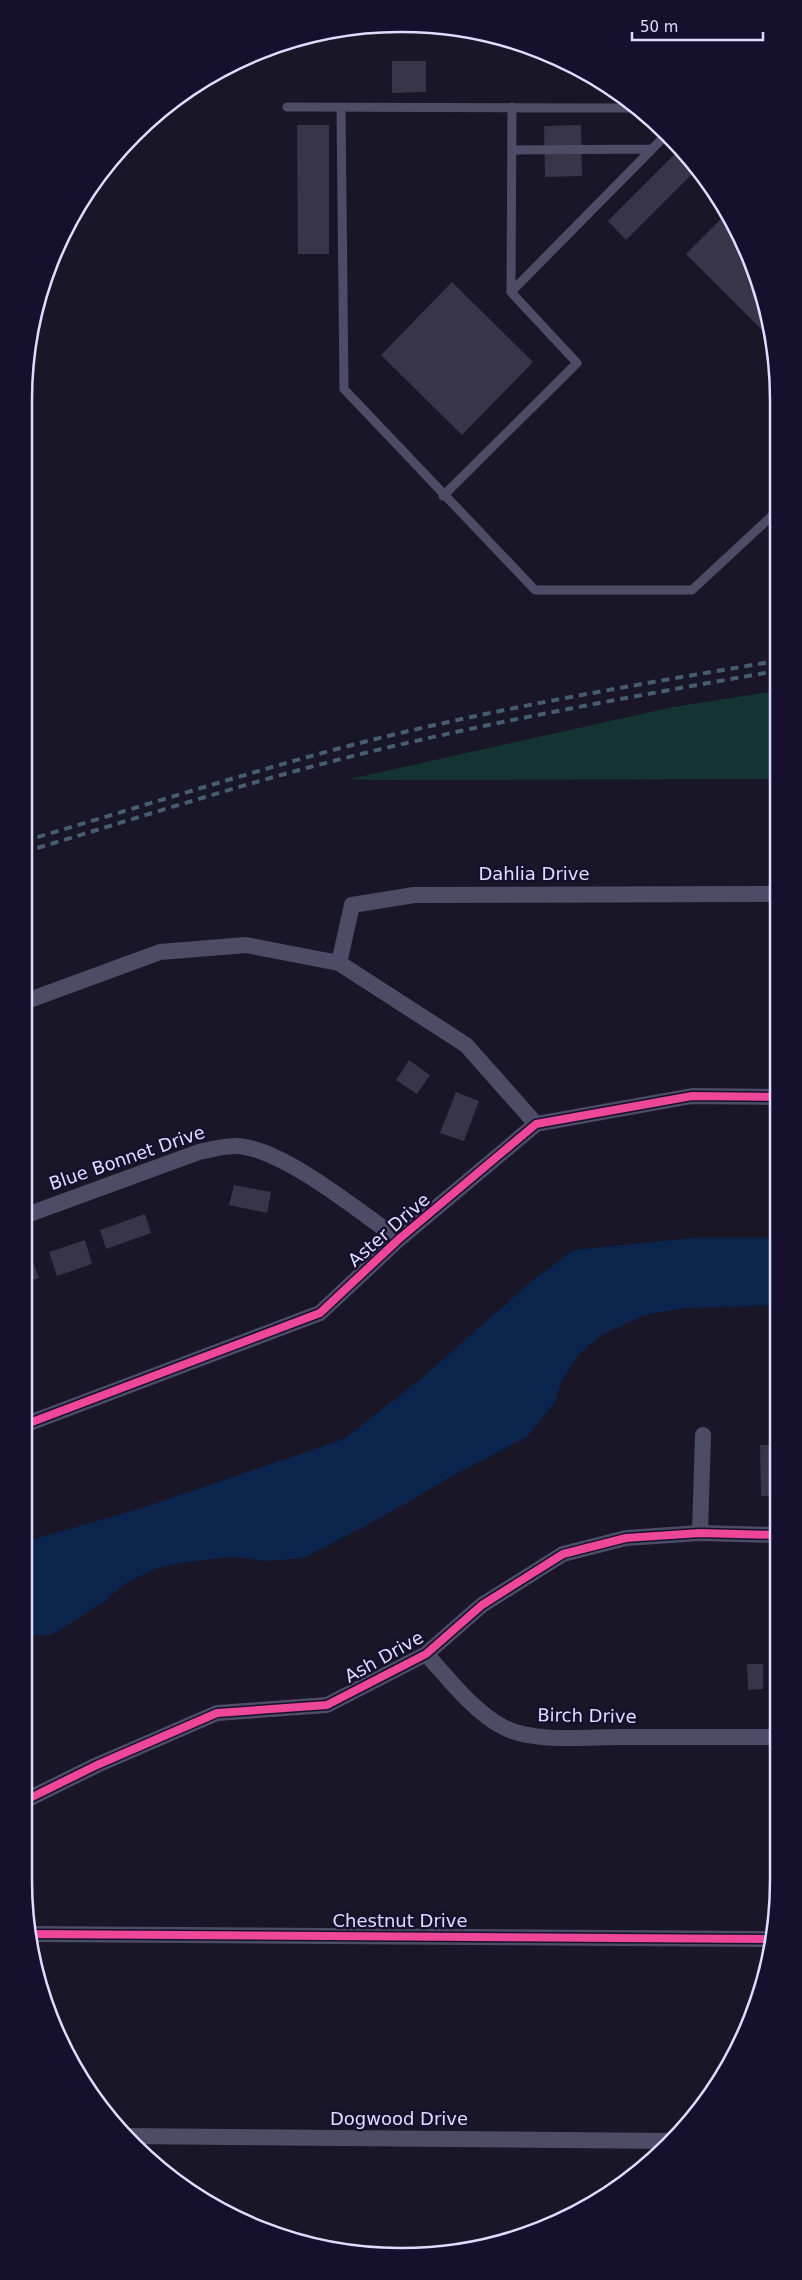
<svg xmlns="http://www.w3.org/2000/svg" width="802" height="2280" font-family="'DejaVu Sans',sans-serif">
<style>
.green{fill:#143333}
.water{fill:#0b244d}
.building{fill:#383548}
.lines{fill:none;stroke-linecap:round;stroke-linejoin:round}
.lane{stroke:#4d4c67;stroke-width:9}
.street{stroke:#4d4c67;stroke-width:16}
.rail{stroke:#465c6f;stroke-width:4;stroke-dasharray:8 6;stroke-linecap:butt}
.cycleway-casing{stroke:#15102d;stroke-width:11}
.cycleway{stroke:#ed469a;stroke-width:8}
.labels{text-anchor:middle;stroke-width:5;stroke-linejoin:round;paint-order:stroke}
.street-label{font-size:18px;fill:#e0dcff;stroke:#15102d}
.rim{fill:none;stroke:#e0dcff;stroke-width:2.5}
</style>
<rect width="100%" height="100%" fill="#191627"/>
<path class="green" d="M776,691v88l-398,1 -28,-1 323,-72z"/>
<path class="water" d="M693,1238h84v67l-93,3 -40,7 -44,21 -21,18 -18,28 -6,20 -28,35 -66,34 -75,44 -83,43 -36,3 -35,-4 -54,6 -26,7 -26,13 -20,17 -54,35h-24l-4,-7v-86l115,-33 205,-70 78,-61 111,-98 41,-30z"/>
<path class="building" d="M392,61h34v31l-34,1z
M297,125h32v129h-31z
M581,125l1,51 -37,1 -1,-51z
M675,154l18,19 -67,67 -18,-19z
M726,214l13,20 32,105 -85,-85z
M452,282l81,80 -71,73 -81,-80z
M409,1060l21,15 -13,19 -21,-14z
M456,1092l23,9 -15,40 -24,-8z
M234,1185l37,7 -4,21 -38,-8z
M145,1214l6,19 -45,16 -6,-19z
M85,1240l7,24 -35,12 -8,-24z
M32,1259l7,19 -15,5v-21z
M760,1445h11l1,51h-11z
M747,1664h16v25l-15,1z"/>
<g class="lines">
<path class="lane" d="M287,107l343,1
M341,107l3,282 191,201h157l83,-77
M512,150l140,-1
M511,292l1,-185
M443,496l134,-133 -66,-71 154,-156"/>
<path class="street" d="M339,963l13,-58 62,-10 362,-1
M24,1002l136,-50 86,-7 93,18 127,82 70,79
M24,1216l175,-64c15,-3 31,-8 46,-5 46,8 114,65 154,92
M24,1425l296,-112 79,-74 137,-115 156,-28 85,1
M700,1533l3,-98
M426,1654c23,25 47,57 77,73 30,16 82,10 116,10 53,0 106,0 159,0
M24,1801l73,-36 120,-52 110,-8 99,-51 56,-49 81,-51 63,-16 74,-5 78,2
M29,1934l741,5
M127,2136l545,5"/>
<path class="rail" d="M24,841c103,-30 206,-63 309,-91 146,-39 295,-64 443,-89
M24,852c104,-31 208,-65 313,-92 145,-37 292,-63 439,-89"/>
<defs>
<path id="cycleway" d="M24,1425l296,-112 79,-74 137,-115 156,-28 85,1
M24,1801l73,-36 120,-52 110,-8 99,-51 56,-49 81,-51 63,-16 74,-5 78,2
M29,1934l741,5"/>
</defs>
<use href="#cycleway" class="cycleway-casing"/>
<use href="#cycleway" class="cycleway"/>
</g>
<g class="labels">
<g class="street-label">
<text x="534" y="880">Dahlia Drive</text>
<text transform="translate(127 1158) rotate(-19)" y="6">Blue Bonnet Drive</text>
<text transform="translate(389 1230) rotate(-41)" y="6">Aster Drive</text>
<text transform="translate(384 1657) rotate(-29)" y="6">Ash Drive</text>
<text transform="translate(587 1716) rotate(1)" y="6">Birch Drive</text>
<text x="400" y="1927">Chestnut Drive</text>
<text x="399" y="2125">Dogwood Drive</text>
</g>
</g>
<path d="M0 0H802V2280H0ZM400 32H402A368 368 0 0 1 770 400V1880A368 368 0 0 1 402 2248H400A368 368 0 0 1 32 1880V400A368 368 0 0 1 400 32Z" fill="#15102d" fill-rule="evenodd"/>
<path class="rim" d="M400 32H402A368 368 0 0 1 770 400V1880A368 368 0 0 1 402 2248H400A368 368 0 0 1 32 1880V400A368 368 0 0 1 400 32Z"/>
<path d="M632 32v8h131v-8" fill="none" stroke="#e0dcff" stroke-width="2.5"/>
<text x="640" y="32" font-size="15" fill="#e0dcff" stroke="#15102d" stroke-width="4" paint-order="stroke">50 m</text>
</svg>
